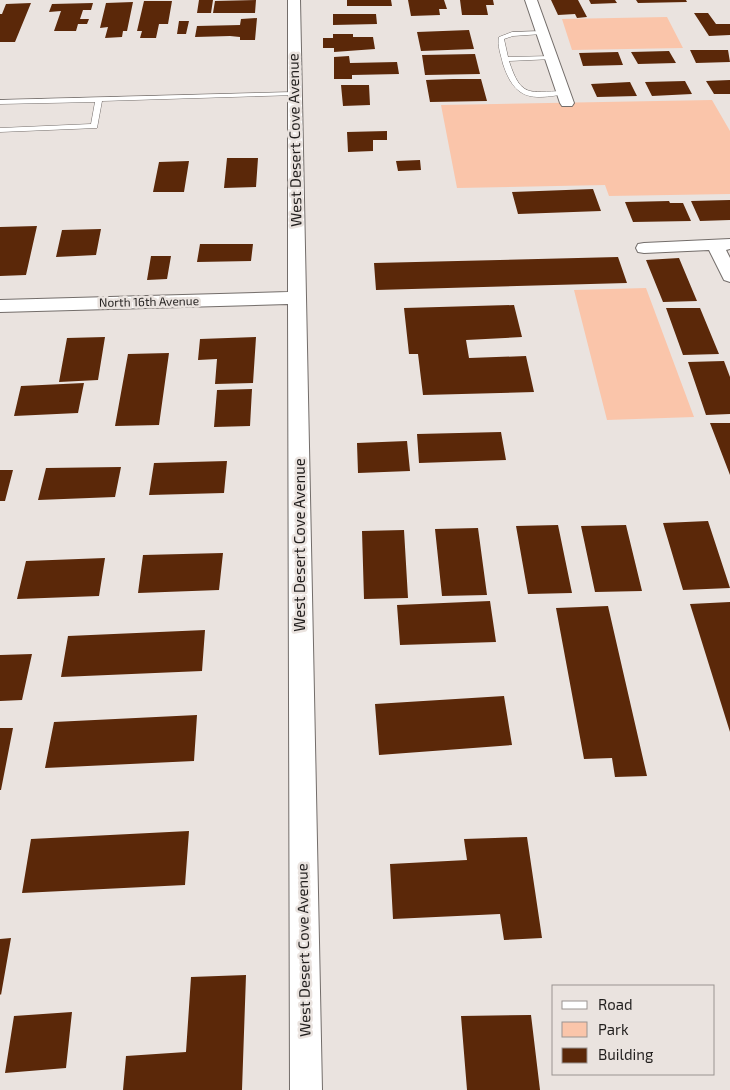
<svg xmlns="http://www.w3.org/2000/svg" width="730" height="1090" font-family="'Exo 2',sans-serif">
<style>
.green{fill:#fac5aa}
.building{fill:#5b2809}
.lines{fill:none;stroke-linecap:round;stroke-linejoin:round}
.lane-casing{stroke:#736d6a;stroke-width:1}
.street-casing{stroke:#736d6a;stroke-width:2}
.lane{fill:#fff;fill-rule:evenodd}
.street{fill:#fff;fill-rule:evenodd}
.labels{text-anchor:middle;stroke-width:5;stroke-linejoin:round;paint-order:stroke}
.far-street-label{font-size:12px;fill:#211e1d;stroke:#eae3df}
.street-label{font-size:15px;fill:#211e1d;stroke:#eae3df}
</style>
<rect width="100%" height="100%" fill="#eae3df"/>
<path class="green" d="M667,17l16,31 -111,2 -10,-31z
M712,100l18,31v63l-121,2 -4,-11 -148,3 -16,-83z
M646,288l48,129 -87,3 -33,-130z"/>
<path class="building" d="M199,0h14l-2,13h-14z
M256,0l-1,13h-42l2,-12z
M347,0h44l1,6h-45z
M408,0h36l3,9h-8l1,6 -29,1z
M460,0h33l1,5h-8l2,10h-26z
M551,0h27l9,17 -10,1 -2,-4 -17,1z
M589,0h26l2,3 -26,1z
M636,0h50l1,2 -49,1z
M144,1h28l-4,23h-9l-3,14h-16l2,-7h-5z
M133,2l-6,29h-4l-1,6 -17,1 3,-11 -8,1 6,-25z
M31,3l-16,39h-15v-28h2l4,-10z
M93,3l-2,7h-8l-3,9h9l-2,5h-9l-2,7h-22l7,-20 -12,1 3,-8z
M694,13h14l8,11h14v11l-21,1z
M333,14h43l1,10 -44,1z
M257,18l-2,22h-15v-3l-10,-1 -35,1 2,-11 43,-1 1,-6z
M179,21h10l-3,13h-9z
M469,30l5,19 -53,2 -4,-19z
M333,34h20v3h20l2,12 -41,3v-4h-11v-10h10z
M690,50h38l2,12 -34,1z
M669,51l7,12 -38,1 -7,-12z
M618,52l5,13 -40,1 -4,-13z
M475,54l5,20 -55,1 -3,-20z
M349,56l1,7 47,-1 2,12 -47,1v4h-18v-22z
M453,79h28l6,22 -57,1 -4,-22z
M730,80v14h-16l-8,-13z
M685,81l7,13 -40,2 -7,-14z
M630,82l7,14 -40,1 -6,-13z
M341,85h28l1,20 -27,1z
M387,131v9h-14v11l-25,1 -1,-20z
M227,158h31l-2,29 -32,1z
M420,160l1,10 -23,1 -2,-10z
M189,161l-5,31h-31l6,-30z
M593,189l8,22 -83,3 -6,-22z
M730,200v20l-30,1 -9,-20z
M669,201l1,2h13l8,18 -58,1 -8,-20z
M37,226l-11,49 -26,1v-49z
M101,229l-5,26 -40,2 6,-27z
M200,244h53l-2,17 -54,1z
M151,256h20l-4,23 -20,1z
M618,257l9,26 -251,7 -2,-27z
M679,258l18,43 -34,1 -17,-42z
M514,305l8,32 -56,3 3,18 57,-2 8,36 -111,3 -5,-41h-9l-5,-46z
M666,308h34l19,46 -36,1z
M105,337l-7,43 -39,2 8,-44z
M256,337l-3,46 -38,1 2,-25 -19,1 2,-21z
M169,353l-10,72 -44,1 13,-72z
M724,361l6,16v37l-24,1 -18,-53z
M84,383l-6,30 -64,3 7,-30z
M252,389l-2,37 -36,1 3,-37z
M710,423h20v52z
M501,432l5,28 -87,3 -2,-29z
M407,441l3,30 -52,2 -1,-30z
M227,461l-3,32 -75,2 5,-32z
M121,467l-6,30 -77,3 8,-32z
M0,470h13l-8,31h-5z
M708,521l22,67 -47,2 -20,-67z
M558,525l14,68 -44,1 -12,-68z
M626,525l16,66 -47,1 -14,-66z
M478,528l9,67 -45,1 -7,-67z
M404,530l4,68 -44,1 -2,-68z
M223,553l-4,37 -81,3 5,-38z
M105,558l-6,38 -82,3 9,-38z
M490,601l6,41 -96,3 -3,-40z
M730,602v130l-40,-128z
M608,606l39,170 -32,1 -3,-19 -28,1 -28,-151z
M205,630l-3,41 -141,6 7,-41z
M32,654l-10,46 -22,1v-46z
M504,696l8,49 -133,10 -4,-51z
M197,715l-3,46 -149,7 9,-46z
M0,728h13l-12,62h-1z
M189,831l-4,54 -163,8 9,-54z
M527,837l15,101 -38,2 -4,-26 -107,5 -3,-55 77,-4 -3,-21z
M11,938l-10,57 -1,-1v-55z
M246,975l-4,115h-119l3,-34 60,-4 5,-75z
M72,1012l-6,56 -61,5 9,-57z
M531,1015l9,75h-73l-6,-74z"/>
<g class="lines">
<defs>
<path id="lane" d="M544,31l1,1 -3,2 -29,2 -9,3 4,18 43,-1 3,2 -1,1 -44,2c12,37 20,31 54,30l2,1v2c-34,6 -50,6 -62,-30 -2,-9 -6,-19 -4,-27l13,-5z
M295,92l4,2 -2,1 -195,6 -5,27 -97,4v-4l91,-4 4,-22 -95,2v-4z"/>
<path id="street" d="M288,0h12l22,1090h-32l-2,-786 -288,8v-12l288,-8z
M525,0h12l37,103 -2,3h-10l-2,-3z
M730,239v10l-4,1 4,8v24l-6,-2 -15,-30 -65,3 -6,-1 -2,-4 2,-4 6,-1z"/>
</defs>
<use href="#lane" class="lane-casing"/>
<use href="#street" class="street-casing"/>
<use href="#lane" class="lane"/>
<use href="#street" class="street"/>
</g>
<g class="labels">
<g class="far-street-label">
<text transform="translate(149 302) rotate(-1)" y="4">North 16th Avenue</text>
</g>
<g class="street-label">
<text transform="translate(295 140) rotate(-91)" y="5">West Desert Cove Avenue</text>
<text transform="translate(300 545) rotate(-90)" y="5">West Desert Cove Avenue</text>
<text transform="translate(304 950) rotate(-91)" y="5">West Desert Cove Avenue</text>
</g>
</g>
<rect x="552" y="985" width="162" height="90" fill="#eae3df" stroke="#9a9491"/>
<rect x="562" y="1001" width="25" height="8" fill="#ffffff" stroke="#9a9491"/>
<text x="598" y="1010" font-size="15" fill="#211e1d">Road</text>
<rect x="562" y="1022" width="25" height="15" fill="#fac5aa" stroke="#9a9491"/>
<text x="598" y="1035" font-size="15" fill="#211e1d">Park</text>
<rect x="562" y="1048" width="25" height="15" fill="#5b2809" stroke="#9a9491"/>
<text x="598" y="1060" font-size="15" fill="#211e1d">Building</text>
</svg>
